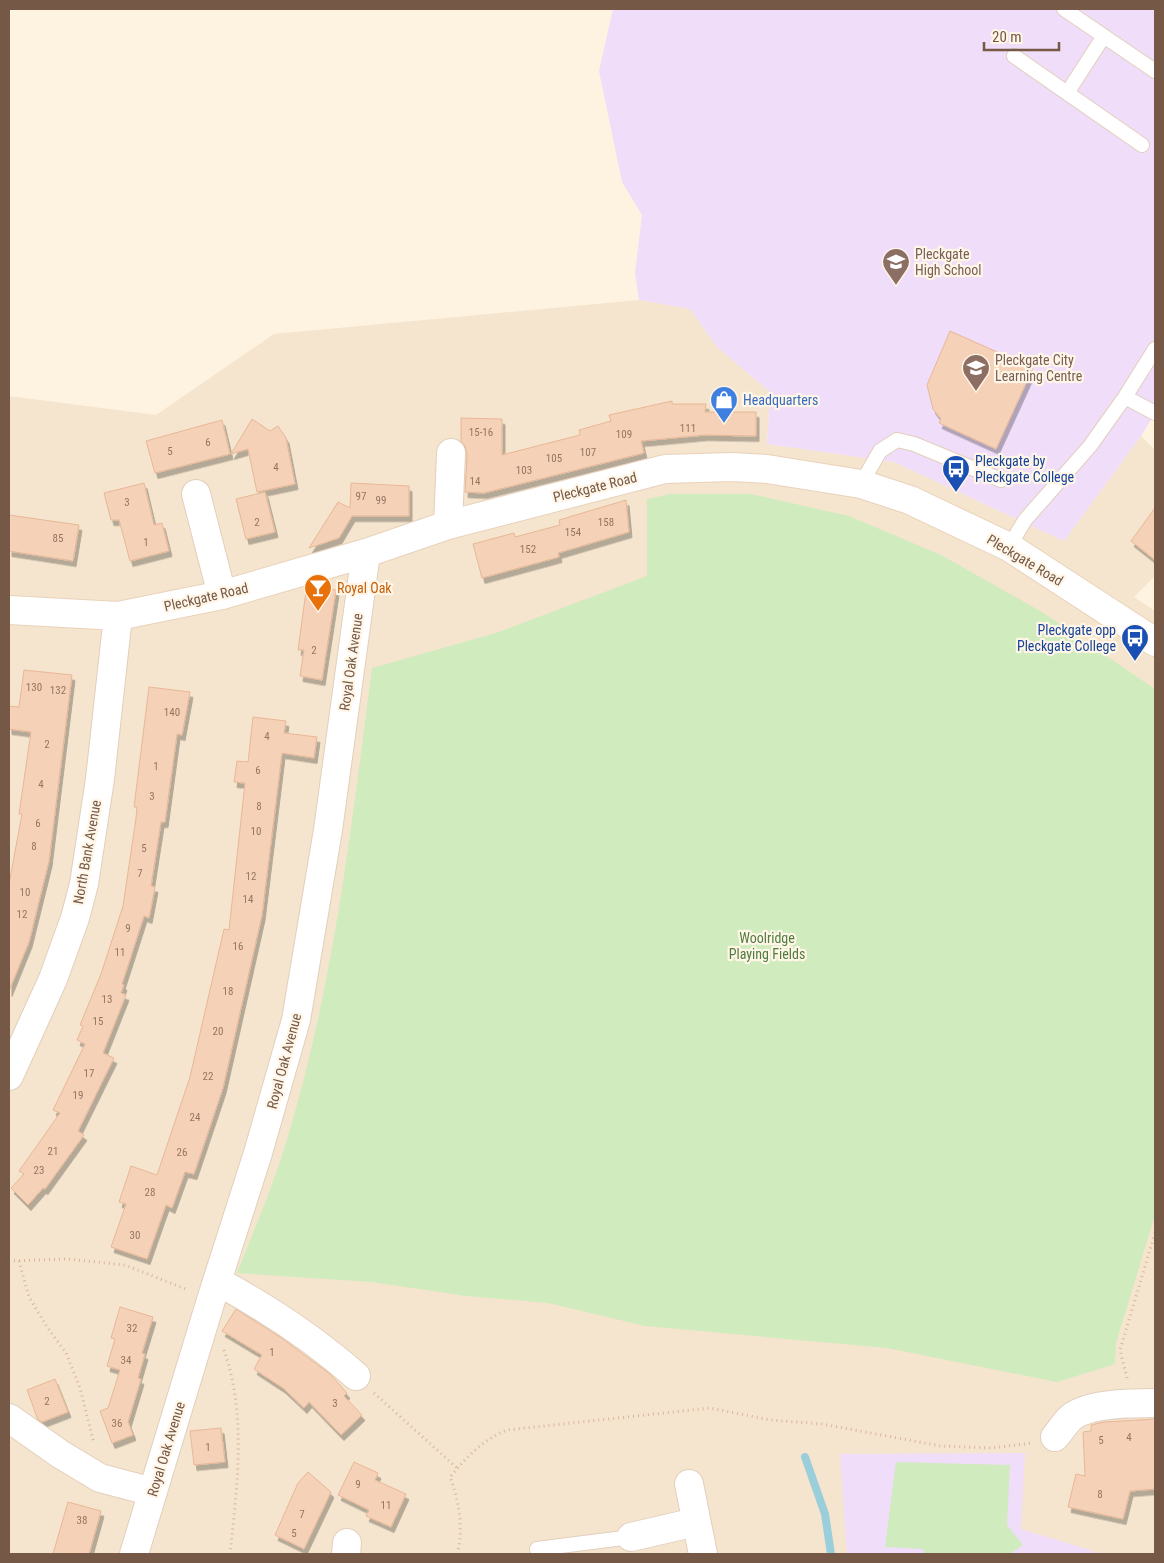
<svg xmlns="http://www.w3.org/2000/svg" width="1164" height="1563" font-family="'Roboto Condensed',sans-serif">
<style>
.residential{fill:#f5e5ce}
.education{fill:#f0ddf9}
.green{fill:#d0ebbe}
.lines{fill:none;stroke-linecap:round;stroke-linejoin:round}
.stream{stroke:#9aceda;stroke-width:8}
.building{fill:#f4d1b7;stroke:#e8b796;filter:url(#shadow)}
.lane-casing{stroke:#e2cfbc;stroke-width:16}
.street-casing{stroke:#e2cfbc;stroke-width:30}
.secondary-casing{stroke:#e9d2bb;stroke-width:30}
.path{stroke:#d9b49a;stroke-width:3;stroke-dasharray:1 4;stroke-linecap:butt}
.lane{stroke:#fff;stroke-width:14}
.street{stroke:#fff;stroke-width:28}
.secondary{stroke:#fff;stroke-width:28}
.labels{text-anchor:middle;stroke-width:4.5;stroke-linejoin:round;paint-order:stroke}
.number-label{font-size:11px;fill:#957662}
.education-label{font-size:14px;fill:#785e54;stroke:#fff6e8;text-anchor:start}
.shop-label{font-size:14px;fill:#366cbe;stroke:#fff6e8;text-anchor:start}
.transit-label{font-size:14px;fill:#164399;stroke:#fff6e8;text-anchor:start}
.street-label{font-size:14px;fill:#755846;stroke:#fff6e8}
.food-label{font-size:14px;fill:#c56008;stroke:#fff6e8;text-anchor:start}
.park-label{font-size:14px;fill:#4f7c3e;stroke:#fff6e8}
</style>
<defs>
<filter id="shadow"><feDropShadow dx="3" dy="5.5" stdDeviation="0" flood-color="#0004"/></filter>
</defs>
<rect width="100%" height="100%" fill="#fdf3e0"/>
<path class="residential" d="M639,300l51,9 27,38 53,45 -3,52 127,18 170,79 77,-105 14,14v126l-21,21 21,14v943h-1146v-1158l147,19 118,-81z"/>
<path class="education" d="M613,9h542v404l-14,23 -77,105 -170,-79 -127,-18 3,-52 -53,-45 -27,-38 -51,-9 -4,-27 7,-58 -20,-33 -23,-111z
M1025,1453l-4,76 82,25h-256l-7,-100z"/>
<path class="green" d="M671,494h80l98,22 92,39 101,57 113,77v526l-39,128 -1,21 -58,18 -170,-34 -242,-22 -97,-23 -82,-7 -94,-14 -135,-9c16,-41 34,-82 47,-124 49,-156 67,-320 88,-481l124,-35 151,-57v-77z
M896,1462l114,3 -3,60 16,20 -14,9h-86l1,-5 -39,-2z"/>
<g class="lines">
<path class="stream" d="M805,1457l20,57 6,40"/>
</g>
<path class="building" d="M950,331l83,37 -37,81 -57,-26 2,-4 -8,-10 -6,-24z
M672,401v3h34l-1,8h51v24l-51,-1 -64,6 3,12 -160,40 -19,-1 2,-38 -2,-8 -4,-5v-23l41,1v36l78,-20 -1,-5 32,-9 -2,-6z
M252,419l18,12 8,-5 8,12 9,46 -38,8 -9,-43 -17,5z
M222,420l8,34 -75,19 -9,-32z
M144,483l10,42 8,-2 7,28 -39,10 -11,-41h-8l-7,-27z
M351,483l58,3v30h-57l-13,22 -30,10 29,-46 12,6z
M265,492l10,40 -29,7 -10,-40z
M626,500l3,32 -71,21 1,4 -77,21 -9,-34 41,-11 1,4 45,-12 -1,-5z
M1155,508v52l-24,-19z
M9,515l70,10 -6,36 -64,-10z
M317,587l19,3 -14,90 -22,-4 4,-26h-6l8,-59 10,1z
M24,670l48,5 -23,186 -20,81 -20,49v-107l13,-70h-3l12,-82 -22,-3v-23l10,1z
M149,687l41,5 -8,43 -5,-1 -12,88h-4l-10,64 4,1 -6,31 -5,-2 -22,68 2,1 -3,8 5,2 -23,58 11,5 -36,73 6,4 -39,54 -2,-1 -15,17 -17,-17 13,-14 -5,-3 41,-58 -7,-3 32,-66 -8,-4 6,-14 -3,-1 21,-51 22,-68 13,-88 1,-11h-3z
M253,717l33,4 -2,12 33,4 -3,21 -32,-5 -20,162 -39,173 -29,86 -9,-2 -13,36 -6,-3 -19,54 -36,-12 15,-43 -7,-2 12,-36 26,9 33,-98 34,-148 5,1 16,-147 -11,-1 3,-21 11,1z
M120,1307l33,10 -11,36 3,1 -7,24 3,1 -13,43 5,13 -21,8 -12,-32 8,-3 12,-38 -13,-4 8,-27 -4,-1z
M236,1309l44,28 50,37 17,19 -3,3 18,19 -21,20 -32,-33 -5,6 -21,-20 -29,-19 8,-14 -40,-24z
M55,1379l13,33 -26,10 -4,-2 -11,-30z
M1155,1419v70l-25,2 -7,28 -55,-12 8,-33 9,2 -2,-44 8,-1v-6l13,-3z
M221,1428l4,34 -31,3 -4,-34z
M354,1462l24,11 -3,7 31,14 -15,33 -25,-11 3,-6 -31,-15z
M308,1472l23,20 -27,57 -29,-14 23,-52z
M68,1502l33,9 -12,43h-36z"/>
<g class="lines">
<defs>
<path id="lane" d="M1064,9l91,62
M1014,56l128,89
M1067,93l37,-57
M1125,397l30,16
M861,484l19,-33 17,-11 17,4 87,36
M1009,547l16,-27 65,-74 35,-49 30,-48
M537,1549l94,-12"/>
<path id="street" d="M196,494l26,101
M448,525l3,-72
M9,1076l44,-97 22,-61 9,-34 16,-105 18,-163
M217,1281c50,27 96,57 139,95
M9,1418l51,36 40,24 53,14
M1055,1437c6,-7 11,-16 18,-21 19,-13 60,-13 82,-13
M689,1484l14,70
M631,1537l65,-15
M134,1554l77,-254 47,-147 38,-133 32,-190 38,-277
M346,1554l1,-11"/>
<path id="secondary" d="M9,610l109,6 104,-21 144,-42 82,-28 217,-56 67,-2 35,2 94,15 49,16 99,47 146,95"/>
</defs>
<use href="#lane" class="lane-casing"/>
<use href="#street" class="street-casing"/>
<use href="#secondary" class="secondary-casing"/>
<path class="path" d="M9,1261l59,-2 57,6 63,25
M19,1261l10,36 18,30 19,26 14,35 14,56
M224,1350c23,65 13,137 6,204
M1127,1378l-7,-28 35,-117
M374,1393l83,75
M457,1554c7,-25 2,-53 -7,-77 17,-20 32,-37 57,-47l203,-22 60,12 52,4 119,22 51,2 40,-5"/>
<use href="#lane" class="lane"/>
<use href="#street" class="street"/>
<use href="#secondary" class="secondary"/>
</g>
<defs>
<symbol id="school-pin" viewBox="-11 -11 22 30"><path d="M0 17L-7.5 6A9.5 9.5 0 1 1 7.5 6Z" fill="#8d6e63" stroke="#fff6e8"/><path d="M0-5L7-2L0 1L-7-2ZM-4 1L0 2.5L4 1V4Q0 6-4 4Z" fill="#fff"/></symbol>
<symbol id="shop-pin" viewBox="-11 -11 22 30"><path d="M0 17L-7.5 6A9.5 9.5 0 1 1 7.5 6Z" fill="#3f7fe0" stroke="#fff6e8"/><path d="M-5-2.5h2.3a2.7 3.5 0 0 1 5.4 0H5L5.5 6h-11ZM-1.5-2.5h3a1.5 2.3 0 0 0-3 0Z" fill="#fff"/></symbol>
<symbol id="bus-pin" viewBox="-11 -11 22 30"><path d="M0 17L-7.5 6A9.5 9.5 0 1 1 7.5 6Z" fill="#1a4fb4" stroke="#fff6e8"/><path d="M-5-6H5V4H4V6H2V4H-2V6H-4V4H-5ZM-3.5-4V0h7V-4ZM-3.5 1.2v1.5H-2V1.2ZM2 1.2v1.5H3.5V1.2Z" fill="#fff"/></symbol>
<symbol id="bar-pin" viewBox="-11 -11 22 30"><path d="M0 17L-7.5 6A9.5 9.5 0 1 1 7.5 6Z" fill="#e8710a" stroke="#fff6e8"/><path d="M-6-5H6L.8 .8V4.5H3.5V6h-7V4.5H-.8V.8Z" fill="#fff"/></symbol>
</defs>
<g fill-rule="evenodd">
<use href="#school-pin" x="880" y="246" width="32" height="43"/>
<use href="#school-pin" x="960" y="352" width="32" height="43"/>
<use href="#shop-pin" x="708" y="384" width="32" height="43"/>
<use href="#bus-pin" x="940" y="453" width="32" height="43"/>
<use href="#bar-pin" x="302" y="572" width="32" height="43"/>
<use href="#bus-pin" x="1119" y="622" width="32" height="43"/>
</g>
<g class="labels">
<g class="number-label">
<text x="688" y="432">111</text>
<text x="481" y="436">15-16</text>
<text x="624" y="438">109</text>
<text x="208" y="446">6</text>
<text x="170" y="455">5</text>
<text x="588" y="456">107</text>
<text x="554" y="462">105</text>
<text x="276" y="471">4</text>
<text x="524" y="474">103</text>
<text x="475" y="485">14</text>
<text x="361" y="500">97</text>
<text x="381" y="504">99</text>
<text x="127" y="506">3</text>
<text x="257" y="526">2</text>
<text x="606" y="526">158</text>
<text x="573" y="536">154</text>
<text x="58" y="542">85</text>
<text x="146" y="546">1</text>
<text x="528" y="553">152</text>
<text x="314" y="654">2</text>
<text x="34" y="691">130</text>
<text x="58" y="694">132</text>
<text x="172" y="716">140</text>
<text x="267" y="740">4</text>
<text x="47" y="748">2</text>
<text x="156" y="770">1</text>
<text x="258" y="774">6</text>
<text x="41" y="788">4</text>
<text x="152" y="800">3</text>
<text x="259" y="810">8</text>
<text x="38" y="827">6</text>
<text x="256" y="835">10</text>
<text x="34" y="850">8</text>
<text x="144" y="852">5</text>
<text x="140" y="877">7</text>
<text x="251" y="880">12</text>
<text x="25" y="896">10</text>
<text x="248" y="903">14</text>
<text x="22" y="918">12</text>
<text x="128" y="932">9</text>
<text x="238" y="950">16</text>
<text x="120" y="956">11</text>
<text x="228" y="995">18</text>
<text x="107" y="1003">13</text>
<text x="98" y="1025">15</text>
<text x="218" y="1035">20</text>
<text x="89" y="1077">17</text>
<text x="208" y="1080">22</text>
<text x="78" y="1099">19</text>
<text x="195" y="1121">24</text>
<text x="53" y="1155">21</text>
<text x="182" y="1156">26</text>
<text x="39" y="1174">23</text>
<text x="150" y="1196">28</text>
<text x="135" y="1239">30</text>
<text x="132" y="1332">32</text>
<text x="272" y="1356">1</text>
<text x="126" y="1364">34</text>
<text x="47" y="1405">2</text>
<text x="335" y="1407">3</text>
<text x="117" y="1427">36</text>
<text x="1129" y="1441">4</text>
<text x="1101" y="1444">5</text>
<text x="208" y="1451">1</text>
<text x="358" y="1488">9</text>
<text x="1100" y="1498">8</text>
<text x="386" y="1509">11</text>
<text x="302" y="1518">7</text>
<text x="82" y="1524">38</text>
<text x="294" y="1537">5</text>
</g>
<g class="education-label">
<text x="915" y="259">Pleckgate<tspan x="915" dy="16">High School</tspan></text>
<text x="995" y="365">Pleckgate City<tspan x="995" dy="16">Learning Centre</tspan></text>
</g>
<g class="shop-label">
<text x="743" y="405">Headquarters</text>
</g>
<g class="transit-label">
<text x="975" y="466">Pleckgate by<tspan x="975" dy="16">Pleckgate College</tspan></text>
<text x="1116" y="635" text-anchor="end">Pleckgate opp<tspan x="1116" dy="16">Pleckgate College</tspan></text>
</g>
<g class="street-label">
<text transform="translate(595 487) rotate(-14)" y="5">Pleckgate Road</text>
<text transform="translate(1025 560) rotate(31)" y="5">Pleckgate Road</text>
<text transform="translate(206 597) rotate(-13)" y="5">Pleckgate Road</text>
<text transform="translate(351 662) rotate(-82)" y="5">Royal Oak Avenue</text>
<text transform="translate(87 852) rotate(-80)" y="5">North Bank Avenue</text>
<text transform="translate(284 1061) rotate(-75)" y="5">Royal Oak Avenue</text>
<text transform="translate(166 1449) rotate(-73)" y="5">Royal Oak Avenue</text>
</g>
<g class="food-label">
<text x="337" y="593">Royal Oak</text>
</g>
<g class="park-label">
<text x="767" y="943">Woolridge<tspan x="767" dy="16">Playing Fields</tspan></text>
</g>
</g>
<rect width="1164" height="1563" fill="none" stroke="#755846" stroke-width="20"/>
<path d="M984 42v8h75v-8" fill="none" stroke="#755846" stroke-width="2.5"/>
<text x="992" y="42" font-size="15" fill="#755846" stroke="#fff6e8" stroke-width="4" paint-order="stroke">20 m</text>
</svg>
